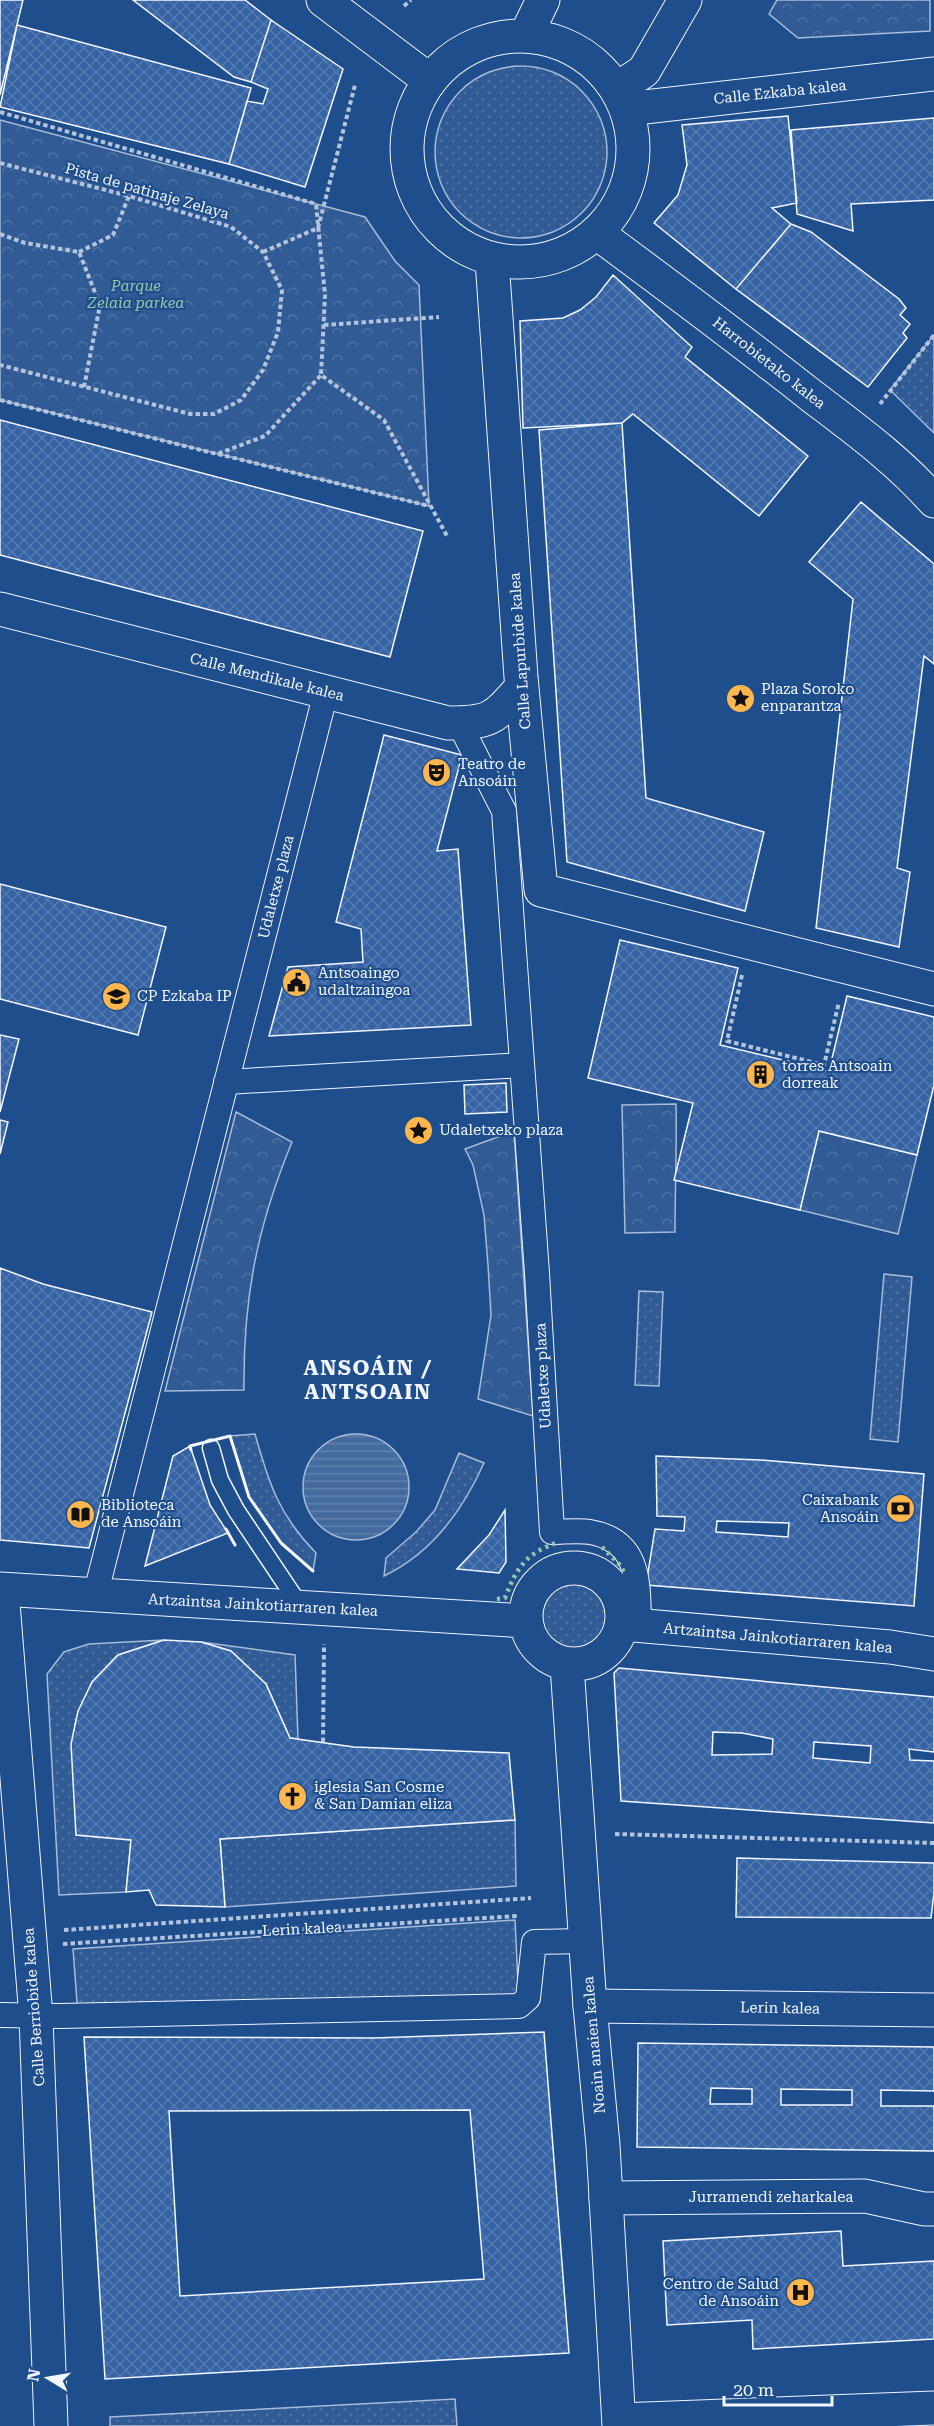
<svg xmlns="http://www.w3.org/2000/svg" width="934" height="2426" font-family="'Roboto Serif',serif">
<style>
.grass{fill:url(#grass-dots);stroke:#a8bbd7;stroke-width:1.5}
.park{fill:url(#park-crowns);stroke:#a8bbd7;stroke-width:1.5}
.water{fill:url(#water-rules);stroke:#a8bbd7;stroke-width:1.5}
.building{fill:url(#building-cross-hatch);stroke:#f2f6ff;stroke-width:1.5;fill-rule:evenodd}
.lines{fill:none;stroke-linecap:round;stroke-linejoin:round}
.service-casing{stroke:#f2f6ff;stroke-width:19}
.pedestrian-casing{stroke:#f2f6ff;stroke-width:26}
.minor-casing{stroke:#f2f6ff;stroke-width:35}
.tertiary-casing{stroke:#f2f6ff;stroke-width:35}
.secondary-casing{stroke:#f2f6ff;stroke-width:35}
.path{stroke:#b3c4dc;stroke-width:4;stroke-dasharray:4.5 3;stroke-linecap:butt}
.service{stroke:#1f4e8c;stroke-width:16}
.pedestrian{stroke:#1f4e8c;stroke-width:24}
.minor{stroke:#1f4e8c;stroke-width:33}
.tertiary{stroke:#1f4e8c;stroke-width:33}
.secondary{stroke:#1f4e8c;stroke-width:33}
.hedge{stroke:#97c8a6;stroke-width:4.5;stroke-dasharray:3 4.5;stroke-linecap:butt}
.wall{stroke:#f2f6ff;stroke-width:3}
.labels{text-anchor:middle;stroke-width:4.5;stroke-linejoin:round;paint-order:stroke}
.street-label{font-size:15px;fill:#f2f6ff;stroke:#1f4e8c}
.park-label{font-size:15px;font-style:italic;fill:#97c8a6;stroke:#1f4e8c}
.poi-label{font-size:15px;fill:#f2f6ff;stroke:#1f4e8c;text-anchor:start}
.district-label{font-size:21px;font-weight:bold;letter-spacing:1.5px;fill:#f2f6ff;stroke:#1f4e8c}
</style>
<defs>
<pattern id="grass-dots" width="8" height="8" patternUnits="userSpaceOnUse" patternTransform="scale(1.5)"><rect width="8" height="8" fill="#305b95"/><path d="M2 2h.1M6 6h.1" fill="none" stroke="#4e73a5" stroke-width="1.8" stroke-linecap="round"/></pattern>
<pattern id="park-crowns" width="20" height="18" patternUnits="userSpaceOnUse" patternTransform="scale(1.5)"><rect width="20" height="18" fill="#305b95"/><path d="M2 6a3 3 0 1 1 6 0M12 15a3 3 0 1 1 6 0" fill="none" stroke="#4e73a5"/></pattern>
<pattern id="water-rules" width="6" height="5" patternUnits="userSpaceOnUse" patternTransform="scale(1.5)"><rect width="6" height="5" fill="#446ba0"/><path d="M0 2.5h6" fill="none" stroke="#5f81ae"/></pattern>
<pattern id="building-cross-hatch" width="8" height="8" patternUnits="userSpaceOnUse" patternTransform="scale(1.5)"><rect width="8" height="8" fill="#3563a3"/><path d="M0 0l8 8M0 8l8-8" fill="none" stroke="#537ab1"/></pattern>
</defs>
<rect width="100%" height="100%" fill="#1f4e8c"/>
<path class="grass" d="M435 152a86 86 0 1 1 172 0a86 86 0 1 1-172 0Z
M934,335v98l-44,-43z
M884,1274l28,3 -14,165 -28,-3z
M639,1291l24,1 -4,94 -24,-1z
M255,1434c14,50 24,81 61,119l-3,18 -32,-28 -32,-46 -19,-61z
M459,1453l25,10c-21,47 -52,90 -100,113l2,-18 30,-26 19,-22z
M541 1617a33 33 0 1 1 66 0a33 33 0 1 1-66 0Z
M164,1640l-46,15 -26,27 -17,42 1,111 55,5 -5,52 -67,3 -12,-221 17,-22 25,-8z
M201,1642l94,13 3,84 -8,-1 -24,-54 -35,-33z
M515,1820l1,66 -291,21 -5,-68z
M515,1920l4,86 -441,10 -5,-67z
M455,2399l2,27h-347v-9z"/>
<path class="park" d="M777,0h153v31l-132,7 -29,-24z
M0,120l365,97 30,44 24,24 10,221 -429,-106z
M676,1104c1,43 -1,85 -1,128l-50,1 -3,-128z
M236,1112l56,30c-35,85 -49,156 -48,248l-79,1z
M514,1131l19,285 -55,-17 13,-84 -3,-50 -4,-50 -11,-50 -8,-16z
M819,1131l98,24 -19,79 -98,-24z"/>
<path class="water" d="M303 1487a53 53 0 1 1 106 0a53 53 0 1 1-106 0Z"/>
<path class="building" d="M0,0h23l-23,95z
M133,0h112l26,20 -20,62 -17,-5z
M271,20l72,49 -38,118 -76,-23 18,-63 16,3 5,-15 -17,-7z
M17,25l234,63 -22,76 -229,-57z
M788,116l9,87 -25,5 19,16 -55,65 -82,-66 24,-28 9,-30 -5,-40z
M934,118v82l-83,4 2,27 -56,-17 -6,-84z
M791,224l20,8 88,67 7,9 -6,7 10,9 -7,9 4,5 -39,49 -132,-98z
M613,275l79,72 -7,10 123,99 -49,60 -126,-102 -11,9 -99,5 -3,-107 43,-3 17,-8 16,-13z
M0,420l423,111 -33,126 -390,-102z
M622,423l24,375 118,34 -19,79 -178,-49 -28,-432z
M861,502l73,62v100l-10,-8 -27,212 13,4 -11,75 -83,-19 37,-329 -44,-37z
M384,735l78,20 -25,96 21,-2 13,176 -202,11 19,-69 75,-5 -2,-33 -25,-7z
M0,884l166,43 -28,108 -138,-36z
M620,940l118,28 -18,77 109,26 18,-75 87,21v68l-17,70 -98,-24 -19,79 -126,-30 19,-77 -105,-25z
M0,1035l19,4 -19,73z
M506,1083l1,29 -42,2 -1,-29z
M0,1120l8,2 -8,32z
M0,1268l43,16 109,28 -63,236 -89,-8z
M190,1446l20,59 18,28 -83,33 28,-110z
M656,1456l105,4 163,14 -10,132 -268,-21 9,-56 29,2 1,-14 -28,-1zM717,1521l72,2 -1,14 -72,-5z
M505,1510l1,52 -7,11 -42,-4 32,-34z
M164,1640l37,2 30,9 35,33 24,54 64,9 155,6 6,67 -295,19 5,68 -69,-2 -7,-15 -23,2 5,-52 -55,-5 -5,-91 7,-33 14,-29 26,-27z
M619,1668l315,29v55l-25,-3 1,11 24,1v62l-313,-22 -7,-128zM713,1732l29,1 31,6 -1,15 -60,1zM814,1742l57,4 -1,17 -57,-5z
M737,1858l197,5v30l-3,25 -195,-1z
M544,2032l25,321 -464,26 -21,-342 290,1zM470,2110l14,169 -304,17 -11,-185z
M638,2043l296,4v44l-53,-1v16h53v45l-297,-4zM711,2088l41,1v15h-42zM781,2089l71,1v15h-71z
M841,2231l2,35 91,-5v78l-181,10 -1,-29 -85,5 -4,-84z"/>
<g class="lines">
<defs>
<path id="service" d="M211,1448l9,32 16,30 65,97"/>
<path id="pedestrian" d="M459,723l45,88 33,462 15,259c12,0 26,-2 38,0 51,9 48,52 49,93
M226,1082l296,-17
M95,1596l231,-904
M0,2015l60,1 459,-10 9,-8 6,-56 52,-1"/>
<path id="minor" d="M526,35l17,-35
M617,89l27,-18 41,-71
M627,109l307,-35
M492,260l29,417 20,213 393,99
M0,609l448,114c44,0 46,-5 74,-36
M2,1590l34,427 15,409
M590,2006l344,4
M606,2198l259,-2 59,13h10
M619,2420l315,-12"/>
<path id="tertiary" d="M526 1616a48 48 0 1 1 96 0a48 48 0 1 1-96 0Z
M0,1589l525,32
M622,1624l268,23 44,7
M567,1665l23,341 13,139 16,281"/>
<path id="secondary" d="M323,0l106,80
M407 149a113 113 0 1 1 226 0a113 113 0 1 1-226 0Z
M597,233c73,54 145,108 216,164 42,32 86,64 121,104"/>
</defs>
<use href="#service" class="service-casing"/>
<use href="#pedestrian" class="pedestrian-casing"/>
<use href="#minor" class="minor-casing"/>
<use href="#tertiary" class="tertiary-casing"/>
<use href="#secondary" class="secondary-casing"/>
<path class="path" d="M404,6l7,-6
M0,112l316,92 9,91 -4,80 63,45 63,116
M0,163l129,33 102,31 32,25 19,38 -4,42 -15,38 -22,30 -27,14h-24l-190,-49
M0,234l25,9 54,9 21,53 -16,82
M79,252l34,-17 16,-39
M263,252l55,-24 37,-143
M324,325l115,-8
M0,400l217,54 48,-18 56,-61
M880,404l54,-69
M218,454l211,52
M742,975l-15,66 97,24 15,-63
M323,1742l1,-98
M615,1834l319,9
M64,1930l467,-32
M63,1944l454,-28"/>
<use href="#service" class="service"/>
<use href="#pedestrian" class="pedestrian"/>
<use href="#minor" class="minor"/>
<use href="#tertiary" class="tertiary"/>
<use href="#secondary" class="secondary"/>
<path class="hedge" d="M602,1547l17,17 5,8
M497,1599l8,-1c12,-31 21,-45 54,-56"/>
<path class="wall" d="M191,1450l-1,-4 40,-10 19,61 32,46 32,28
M226,1529l9,16"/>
</g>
<defs>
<symbol id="sight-disc" viewBox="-11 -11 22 22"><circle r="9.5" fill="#ffb74d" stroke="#1f4e8c"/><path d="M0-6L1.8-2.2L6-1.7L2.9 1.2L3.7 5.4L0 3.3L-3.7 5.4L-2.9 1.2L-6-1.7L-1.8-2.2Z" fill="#111"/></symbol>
<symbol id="theatre-disc" viewBox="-11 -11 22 22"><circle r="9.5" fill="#ffb74d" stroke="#1f4e8c"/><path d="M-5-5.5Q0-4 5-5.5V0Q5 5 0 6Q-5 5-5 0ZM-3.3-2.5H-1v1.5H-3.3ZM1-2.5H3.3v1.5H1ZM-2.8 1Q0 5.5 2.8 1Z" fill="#111"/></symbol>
<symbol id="civic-disc" viewBox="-11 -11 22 22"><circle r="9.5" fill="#ffb74d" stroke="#1f4e8c"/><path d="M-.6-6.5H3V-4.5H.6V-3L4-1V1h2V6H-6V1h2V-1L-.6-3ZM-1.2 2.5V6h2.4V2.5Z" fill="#111"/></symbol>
<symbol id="school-disc" viewBox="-11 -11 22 22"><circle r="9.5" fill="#ffb74d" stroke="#1f4e8c"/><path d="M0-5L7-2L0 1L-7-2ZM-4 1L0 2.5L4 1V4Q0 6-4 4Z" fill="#111"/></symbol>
<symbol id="building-disc" viewBox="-11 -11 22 22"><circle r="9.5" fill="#ffb74d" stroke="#1f4e8c"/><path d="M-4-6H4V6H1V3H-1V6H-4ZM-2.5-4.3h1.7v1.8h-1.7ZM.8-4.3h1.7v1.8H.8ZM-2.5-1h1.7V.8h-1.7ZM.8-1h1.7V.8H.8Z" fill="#111"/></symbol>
<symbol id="bank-disc" viewBox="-11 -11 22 22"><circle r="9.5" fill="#ffb74d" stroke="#1f4e8c"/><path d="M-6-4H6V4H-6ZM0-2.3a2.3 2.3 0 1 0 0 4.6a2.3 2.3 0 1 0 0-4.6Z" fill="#111"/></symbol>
<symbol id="library-disc" viewBox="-11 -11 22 22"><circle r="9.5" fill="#ffb74d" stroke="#1f4e8c"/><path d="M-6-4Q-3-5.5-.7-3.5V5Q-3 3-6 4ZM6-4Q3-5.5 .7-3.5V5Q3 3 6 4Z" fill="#111"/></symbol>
<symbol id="church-disc" viewBox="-11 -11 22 22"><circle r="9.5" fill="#ffb74d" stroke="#1f4e8c"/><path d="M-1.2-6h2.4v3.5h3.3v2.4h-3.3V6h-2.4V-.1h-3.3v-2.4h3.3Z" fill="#111"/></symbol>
<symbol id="hospital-disc" viewBox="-11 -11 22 22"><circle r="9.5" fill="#ffb74d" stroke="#1f4e8c"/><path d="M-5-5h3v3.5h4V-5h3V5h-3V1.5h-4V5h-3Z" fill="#111"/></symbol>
</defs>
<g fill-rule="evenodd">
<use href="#sight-disc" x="724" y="682" width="33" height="33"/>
<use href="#theatre-disc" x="420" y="756" width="33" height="33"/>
<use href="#civic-disc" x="280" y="966" width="33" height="33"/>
<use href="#school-disc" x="100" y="980" width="33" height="33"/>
<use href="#building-disc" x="744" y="1058" width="33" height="33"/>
<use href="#sight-disc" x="402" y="1114" width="33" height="33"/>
<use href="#bank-disc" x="884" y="1492" width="33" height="33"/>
<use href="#library-disc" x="64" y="1498" width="33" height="33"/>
<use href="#church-disc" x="276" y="1780" width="33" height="33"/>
<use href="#hospital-disc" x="784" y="2276" width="33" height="33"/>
</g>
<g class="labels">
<g class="street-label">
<text transform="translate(780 92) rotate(-6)" y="5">Calle Ezkaba kalea</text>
<text transform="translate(147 191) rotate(16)" y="5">Pista de patinaje Zelaya</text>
<text transform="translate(769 363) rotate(38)" y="5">Harrobietako kalea</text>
<text transform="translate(520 651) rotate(-94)" y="5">Calle Lapurbide kalea</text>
<text transform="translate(267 677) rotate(14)" y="5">Calle Mendikale kalea</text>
<text transform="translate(276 887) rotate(-76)" y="5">Udaletxe plaza</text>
<text transform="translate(543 1376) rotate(-93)" y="5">Udaletxe plaza</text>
<text transform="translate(263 1605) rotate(3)" y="5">Artzaintsa Jainkotiarraren kalea</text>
<text transform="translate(778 1638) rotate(5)" y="5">Artzaintsa Jainkotiarraren kalea</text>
<text transform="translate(302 1929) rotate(-3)" y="5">Lerin kalea</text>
<text transform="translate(34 2007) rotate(-94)" y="5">Calle Berriobide kalea</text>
<text transform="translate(780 2008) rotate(1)" y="5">Lerin kalea</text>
<text transform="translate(594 2045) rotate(-95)" y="5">Noain anaien kalea</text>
<text x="771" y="2202">Jurramendi zeharkalea</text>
</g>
<g class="park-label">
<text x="136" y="291">Parque<tspan x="136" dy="17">Zelaia parkea</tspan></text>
</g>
<g class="poi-label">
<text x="761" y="694">Plaza Soroko<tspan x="761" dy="17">enparantza</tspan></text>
<text x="458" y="769">Teatro de<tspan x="458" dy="17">Ansoáin</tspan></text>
<text x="318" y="978">Antsoaingo<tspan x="318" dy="17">udaltzaingoa</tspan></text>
<text x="137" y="1001">CP Ezkaba IP</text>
<text x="782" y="1071">torres Antsoain<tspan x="782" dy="17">dorreak</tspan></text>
<text x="439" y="1135">Udaletxeko plaza</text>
<text x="879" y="1505" text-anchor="end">Caixabank<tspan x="879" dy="17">Ansoáin</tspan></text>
<text x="101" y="1510">Biblioteca<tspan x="101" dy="17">de Ansoáin</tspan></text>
<text x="314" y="1792">iglesia San Cosme<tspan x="314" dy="17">&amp; San Damian eliza</tspan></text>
<text x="779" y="2289" text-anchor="end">Centro de Salud<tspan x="779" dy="17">de Ansoáin</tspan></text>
</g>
<g class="district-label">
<text x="368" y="1375">ANSOÁIN /<tspan x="368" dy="24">ANTSOAIN</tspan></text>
</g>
</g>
<g transform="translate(48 2378) rotate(281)" stroke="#1f4e8c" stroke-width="4.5" paint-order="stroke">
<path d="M0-4.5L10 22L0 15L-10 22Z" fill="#f2f6ff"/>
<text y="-9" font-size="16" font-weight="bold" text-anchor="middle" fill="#f2f6ff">N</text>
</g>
<path d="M724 2396v9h108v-9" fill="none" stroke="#f2f6ff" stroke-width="3"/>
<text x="733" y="2396" font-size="18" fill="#f2f6ff" stroke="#1f4e8c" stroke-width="4.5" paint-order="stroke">20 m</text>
</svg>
